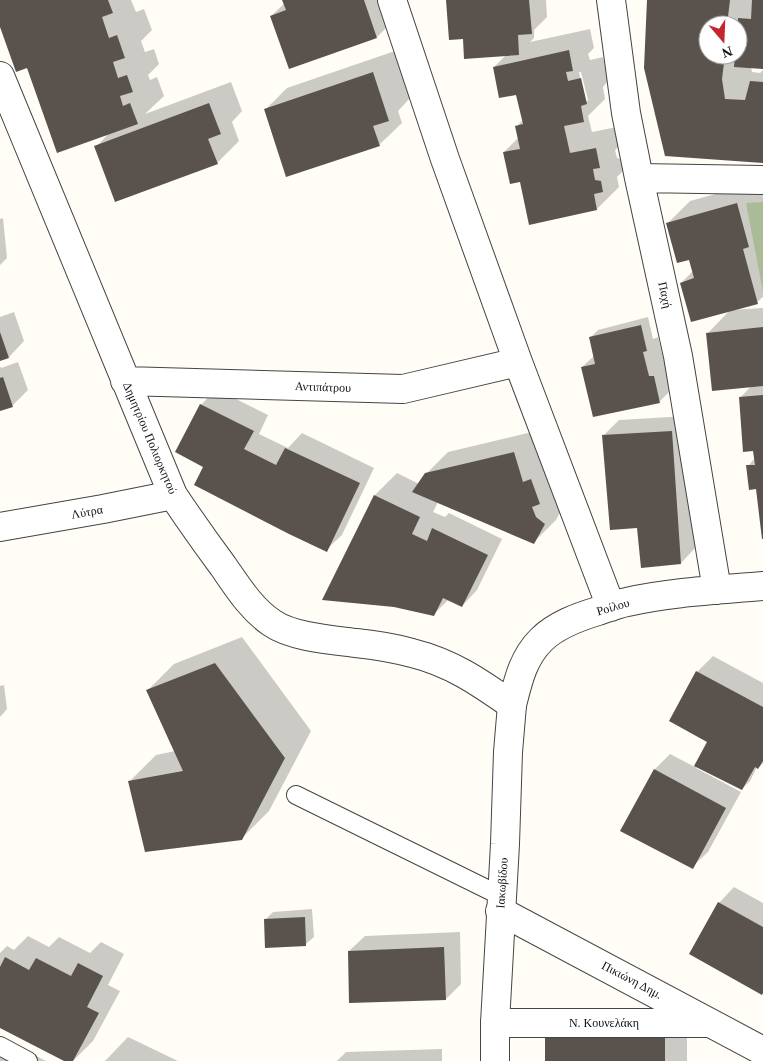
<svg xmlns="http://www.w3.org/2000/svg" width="763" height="1061" font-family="'Times New Roman',serif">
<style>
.green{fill:#d5ebbd}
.shadow{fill:#0003;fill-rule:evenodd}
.building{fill:#5a524d}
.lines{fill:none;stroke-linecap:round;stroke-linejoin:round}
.service-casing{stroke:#444;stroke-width:20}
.minor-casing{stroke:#444;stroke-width:30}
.tertiary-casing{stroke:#444;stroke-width:30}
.service{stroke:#fff;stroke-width:18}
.minor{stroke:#fff;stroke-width:28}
.tertiary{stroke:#fff;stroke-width:28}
.labels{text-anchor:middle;stroke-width:5;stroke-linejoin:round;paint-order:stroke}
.street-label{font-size:12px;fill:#111;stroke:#fff}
</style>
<rect width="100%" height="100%" fill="#fffdf5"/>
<path class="green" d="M763,202v90l-17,-89z"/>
<path class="shadow" d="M0,0h131l5,12 8,-3 8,21 -11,11 4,11 9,-3 5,15 -11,11 2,5 7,-3 7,19 -19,18 86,-32 11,29 -10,11 7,19 -22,22 -121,-16 14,-15 -82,-65 -28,-44z
M283,0h110l6,15 -22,22 -87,31 -19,-52 14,-13z
M447,0h99l1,17 -13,13v8l-4,4 60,-13 4,19 -6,6 2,6 13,-3 5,24 -5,6 2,12 -17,17 4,16 25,-5 4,18 -6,5 2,8 5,1 3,10 -8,8 2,10 -22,22 -67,15 -9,-44 -17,-28 15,-15 -2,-11 6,-6 -6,-27 -23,-26 12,-12 -42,-17zM579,72h2l7,28 -3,3z
M648,0h115v68l-12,-1 1,5 8,1 3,-3v92zM708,25h30v30h-30z
M395,51l15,47 -12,13 4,12 -22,21 -93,32 -22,-66 22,-22z
M759,182l4,15v100l-6,5 -76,-19 12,-12 -3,-12 -22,-36 22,-22z
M3,218l4,40 -7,7v-46z
M763,308v232l-5,-52 -10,-22 7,-8 -14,-61 11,-12 -44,-52 22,-23z
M14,312l10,29 -15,16 -9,3v-43z
M648,317l5,22 5,-2 6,24h5l6,25 -15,15 -78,-34 13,-12 -5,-17 8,-8z
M18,362l10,28 -16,16 -12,4v-44l1,2z
M216,389l52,26 -9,19 29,14 14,-15 72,35 -32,67 -16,15 -121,-84 -4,-61z
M687,416l9,131 -15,16 -43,-37 -35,-90 16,-16z
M536,431l30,70 -10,19 -22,22 -96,-40 -5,10 12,5 4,-4 53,26 -25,51 -15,16 -14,-6 -14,14 -40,-9 -70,-6 51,-104 22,-22 22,11 7,-10 22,-22z
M242,637l69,94 -42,80 -27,27 -113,-56 27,-27 19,-4 -28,-60 27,-27z
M713,656l50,27v80l-5,5 -1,-1 -7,14 -8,8 -45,-23 -1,2 45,24 -33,60 -16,15 -37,-98 15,-15 25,13 13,-24 -11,-71z
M4,685l3,24 -7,8v-31z
M734,887l29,16v89l-44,-89z
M312,909l2,28 -8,7 -40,3 -1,-27 8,-8z
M460,932l1,52 -15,15 -97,-48 16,-15z
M28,936l21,11 10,-10 31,16 11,-11 23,12 -16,31 12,6 -27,50 -20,20h-6l-67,-35v-73l7,-7 7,4z
M687,1011v50h-141z
M0,1037l46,24h-46z
M128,1037l50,24h-73z
M442,1049v12h-105l9,-9z"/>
<path class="building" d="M0,0h108l5,13 -11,4 7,21 8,-3 8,23 -12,4 5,16 9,-3 6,17 -13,4 3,10 7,-3 8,21 -81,29 -30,-85 -11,4 -16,-45z
M282,0h82l13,38 -88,31 -19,-53 16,-6z
M446,0h83l3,34 -14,1 1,20 -55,4 -1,-20 -14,1z
M647,0h83l-3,25h-19v30h17l-3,24 3,20 20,1 5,-19 13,1v81l-98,-7 -21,-88z
M752,0h11v69l-29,-2 1,-12h3v-37l13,1z
M569,50l4,21 -7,1 2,9 13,-3 6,26 -6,2 3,16 -20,4 6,27 26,-5 4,20 -7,1 2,11 6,1 2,11 -9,2 3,16 -68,15 -9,-43 -10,2 -7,-32 17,-3 -5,-23 8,-2 -7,-29 -17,3 -6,-31z
M373,72l16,49 -16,5 7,20 -94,31 -22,-68z
M209,103l12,31 -13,5 10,25 -103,38 -21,-56z
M737,203l12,44 -6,2 15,55 -67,18 -11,-39 14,-5 -5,-18 -12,3 -11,-40z
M641,325l6,26 -4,1 6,24h5l6,27 -67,14 -12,-50 14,-3 -6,-27z
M763,327v59l-51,5 -6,-58z
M0,332l9,26 -9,3z
M3,377l10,30 -13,4v-33z
M763,395v144h-1l-6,-50 -7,1 -3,-25h9l-2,-14 -10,1 -4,-55z
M200,404l54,27 -10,18 32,16 9,-17 75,35 -33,69 -38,-18 -95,-49 9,-18 -28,-15z
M672,431l9,133 -40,4 -4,-40 -27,2 -8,-95z
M514,452l9,30 8,-3 9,25 -8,3 4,10 9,7 -11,20 -122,-52 13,-19z
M374,495l46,22 -8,17 15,7 5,-13 56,27 -26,52 -19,-9 -9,18 -40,-9 -72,-7z
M215,663l70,95 -43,82 -97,12 -17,-71 55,-10 -37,-81z
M696,671l67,36v54l-5,8 -3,-2 -13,23 -48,-24 13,-24 -38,-21z
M654,769l72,39 -33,61 -73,-38z
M718,902l45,25v66l-1,2 -73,-41z
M305,917l1,29 -41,2 -1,-29z
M444,947l2,53 -97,3 -1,-52z
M5,957l24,13 7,-12 35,18 7,-13 25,13 -16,31 12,6 -26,48h-9l-64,-33v-61z
M545,1032h120v29h-120z"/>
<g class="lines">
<defs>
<path id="service" d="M296,795l205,101
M0,1046l28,15"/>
<path id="minor" d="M392,0l53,159 73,203 93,245
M611,0l15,113 13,65 39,178 39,234
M0,76l173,419c16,24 33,48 50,71 14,20 28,43 49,57 20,14 60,17 84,20 19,2 38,5 56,10 40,10 67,29 100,52 6,-24 11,-47 29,-65 15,-15 37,-23 57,-29 9,-3 19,-7 29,-9 44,-10 91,-12 136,-16
M639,178l124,2
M125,381l278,8 115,-27
M0,527l103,-18 70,-14
M500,911l263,140
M495,1023h214"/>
<path id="tertiary" d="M495,1061v-38l10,-179 3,-92 4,-47"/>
</defs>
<use href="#service" class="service-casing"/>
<use href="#minor" class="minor-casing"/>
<use href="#tertiary" class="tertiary-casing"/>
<use href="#service" class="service"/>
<use href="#minor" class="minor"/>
<use href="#tertiary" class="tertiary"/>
</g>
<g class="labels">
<g class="street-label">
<text transform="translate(665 295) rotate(78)" y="4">Παχή</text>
<text transform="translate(323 387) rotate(2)" y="4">Αντιπάτρου</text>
<text transform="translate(150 438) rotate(67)" y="4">Δημητρίου Πολιορκητού</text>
<text transform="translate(87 512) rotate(-10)" y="4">Λύτρα</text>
<text transform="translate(613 607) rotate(-16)" y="4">Ροίλου</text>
<text transform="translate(502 883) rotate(-86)" y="4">Ιακωβίδου</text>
<text transform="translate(632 980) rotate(28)" y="4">Πικιώνη Δημ.</text>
<text x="604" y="1027">Ν. Κουνελάκη</text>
</g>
</g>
<g transform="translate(723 40) rotate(161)"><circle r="24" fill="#ffffff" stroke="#a0a0a0"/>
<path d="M0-4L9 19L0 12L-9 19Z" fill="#c4262e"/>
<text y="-8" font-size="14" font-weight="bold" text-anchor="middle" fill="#111111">N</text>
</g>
</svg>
